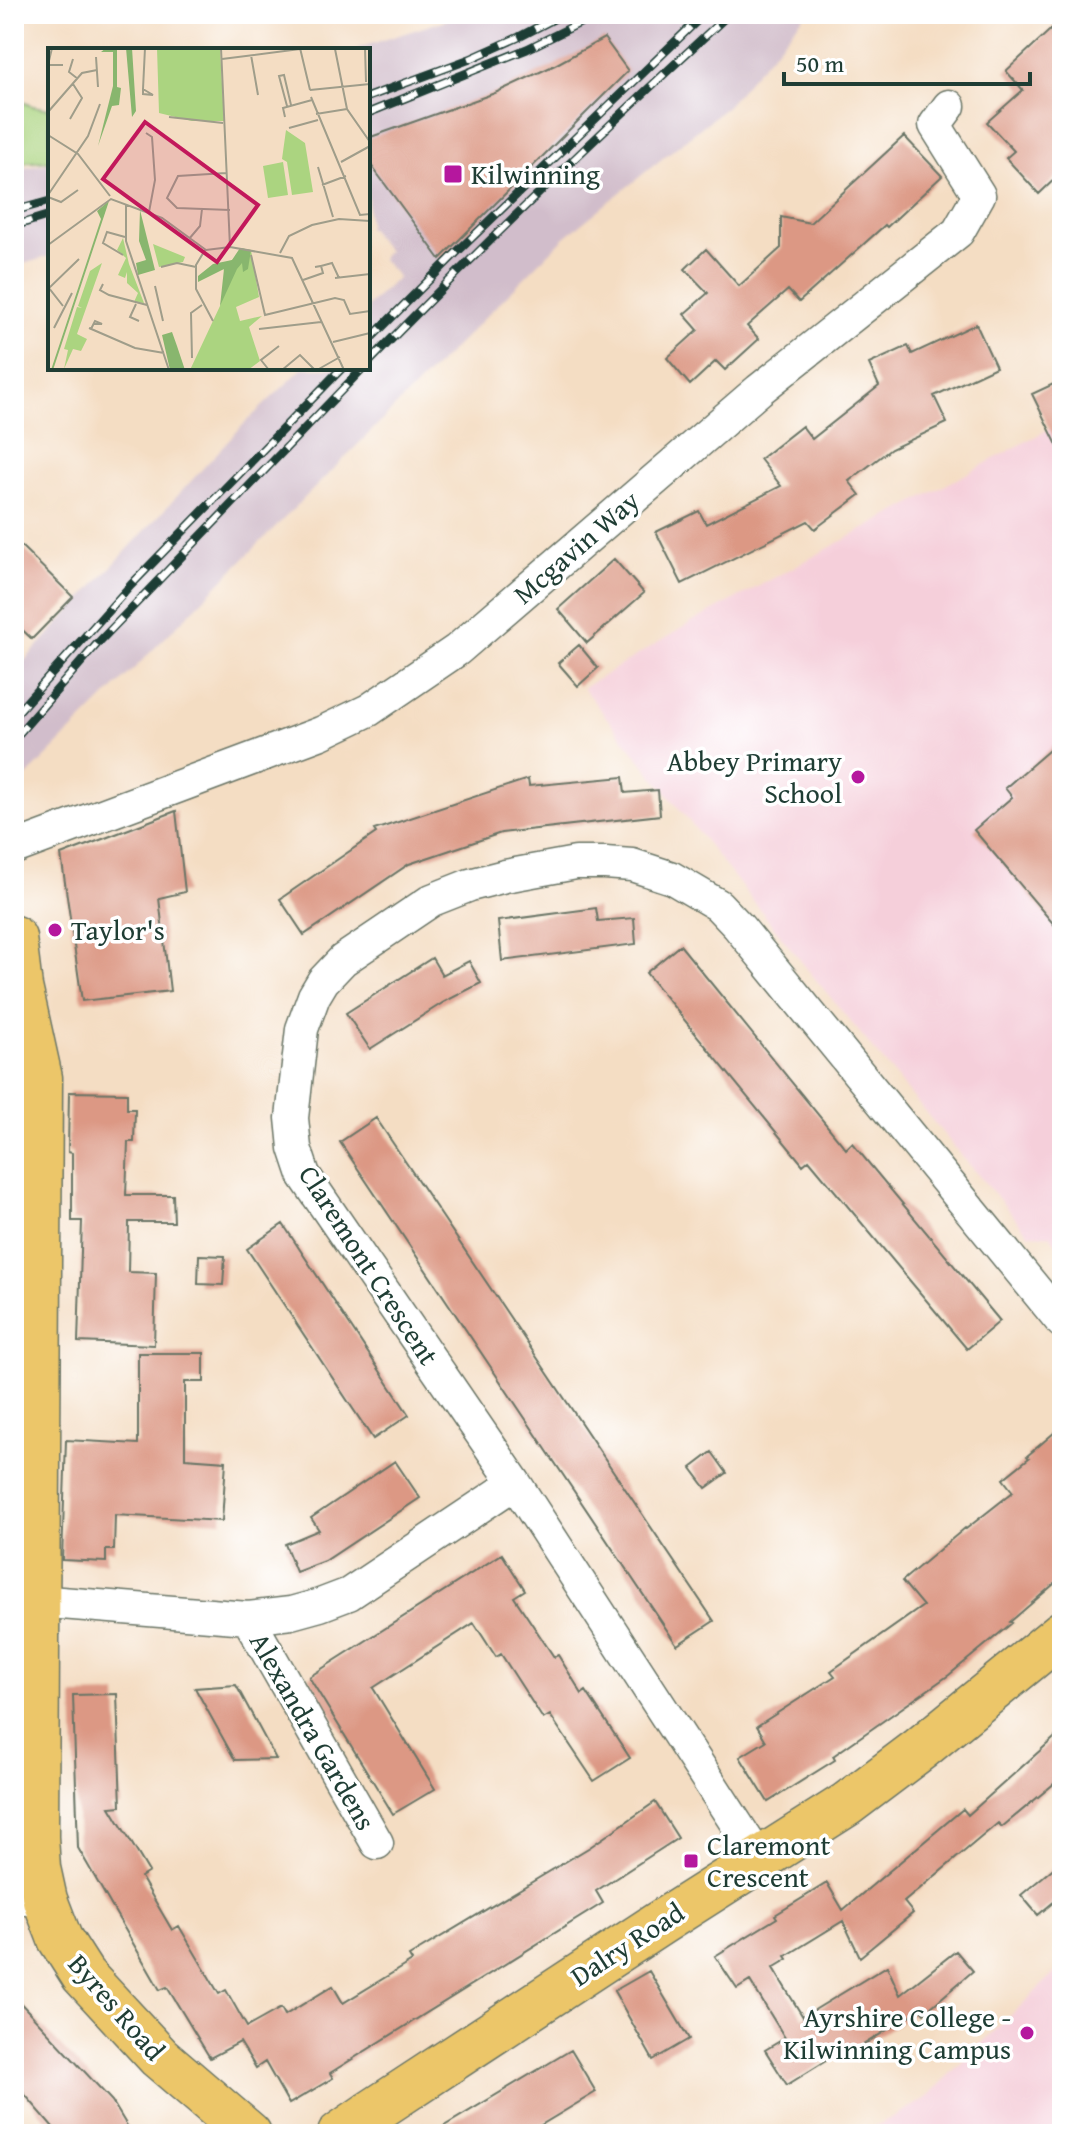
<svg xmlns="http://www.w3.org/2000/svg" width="1076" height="2148" font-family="'Gentium Book Plus',serif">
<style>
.built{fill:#f5cfda}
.industrial{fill:#d1bdcb}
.green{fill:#abd480;stroke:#65885a;stroke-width:2}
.building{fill:#dc9884}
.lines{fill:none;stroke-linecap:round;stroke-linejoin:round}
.minor-casing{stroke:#6a7566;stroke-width:35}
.trunk-casing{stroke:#6a7566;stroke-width:47}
.minor{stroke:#fff;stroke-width:32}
.trunk{stroke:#ecc669;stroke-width:44}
.rail-casing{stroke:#1f3d34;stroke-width:9}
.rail{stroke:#fff;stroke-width:6;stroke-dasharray:18;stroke-linecap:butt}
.poi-dot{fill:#b5179e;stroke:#fff;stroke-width:3}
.labels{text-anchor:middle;stroke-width:7;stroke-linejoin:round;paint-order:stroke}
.poi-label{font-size:28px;fill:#1f3d34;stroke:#fff;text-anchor:start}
.street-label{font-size:28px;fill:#1f3d34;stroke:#fff}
.inset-road{fill:none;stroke:#9f9d8a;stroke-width:2}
.view{fill:#c2185b;fill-opacity:0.15;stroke:#c2185b;stroke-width:4}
.inset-edge{fill:none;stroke:#1f3d34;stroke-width:4}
</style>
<rect width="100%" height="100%" fill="#fff"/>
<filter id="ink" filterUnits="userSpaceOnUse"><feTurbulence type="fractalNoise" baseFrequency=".0125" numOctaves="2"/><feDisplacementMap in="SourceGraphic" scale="16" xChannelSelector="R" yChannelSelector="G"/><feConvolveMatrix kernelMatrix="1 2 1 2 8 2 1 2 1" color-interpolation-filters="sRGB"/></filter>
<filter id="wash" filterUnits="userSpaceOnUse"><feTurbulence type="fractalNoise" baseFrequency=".006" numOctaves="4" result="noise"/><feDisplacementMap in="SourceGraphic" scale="32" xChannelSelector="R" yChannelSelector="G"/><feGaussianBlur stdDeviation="1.8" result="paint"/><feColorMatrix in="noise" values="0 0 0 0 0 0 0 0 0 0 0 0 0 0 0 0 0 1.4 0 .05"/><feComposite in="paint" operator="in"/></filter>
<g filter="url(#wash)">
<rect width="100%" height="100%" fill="#f4ddc3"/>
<path class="built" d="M1062,422v830l-12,-17 -21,-1 -74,-86 -143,-173 -229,-287 104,-63z
M1062,1966v168h-201l61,-33z"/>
<path class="industrial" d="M465,14h341l-81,94 -160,129 -551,552v-117l230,-248 59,-56h65v-62l30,-29 -17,-19 7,-7 -20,-24v-177h-16z
M50,163v93l-36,11v-97z"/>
<path class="green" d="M14,98l18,8 18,3v52l-36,2z"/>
<g id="blocks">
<path class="building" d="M1062,19v153l-23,22 -33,-36 8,-7 -27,-29 36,-32 -17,-19z
M604,38l24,33 -188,188 -72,-98v-23l127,-45 60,-28z
M904,136l38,40 -55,51 -2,-2 -86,77 -11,-12 -41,36 12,13 -34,31 -9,-9 -26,24 -23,-27 31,-28 -14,-16 24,-21 -23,-24 21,-20 33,37 42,-38v-31l29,6z
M976,324l20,43 -62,29 13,27 -56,26 -42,32 11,14 -45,34 -7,-8 -126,63 -26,-52 43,-21 7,13 75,-38 -21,-27 42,-33 10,13 67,-53 -10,-22 39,-18 4,8z
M1062,380v75l-30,-61z
M14,539l59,58 -41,42 -18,-17z
M614,559l30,34 -57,50 -29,-34z
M579,645l19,23 -20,18 -20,-23z
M1062,739v195l-88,-104 38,-33 -7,-9z
M623,777l2,16 33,-3 2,25 -159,18 -92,31 -105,71 -24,-36 96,-66 -2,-3 154,-51 1,7z
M176,811l9,81 -26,6 11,93 -88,10 -21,-146z
M596,908l2,13 36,-3 2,26 -134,17 -4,-40z
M680,945l166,204 6,-6 148,178 -33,28 -158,-189 -6,5 -157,-192z
M432,958l10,17 27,-14 12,22 -37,19 -74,47 -24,-36z
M69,1092l58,1v16h8l-1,33h-6l-2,53h47l1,27h-45l-1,50 28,1 -2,72 -76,-3 4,-121h-10v-68l-4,-1z
M376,1118l338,503 -37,24 -337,-503z
M283,1224l126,191 -36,24 -126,-190z
M199,1255l26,1 -2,29 -25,-1z
M138,1353h66v29h-19v76l41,3 -4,60 -107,-6 -1,35h-8v12l-44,-2 4,-120 72,4z
M1062,1426v151l-52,45 2,1 -63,52 -116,81 2,4 -67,42 -28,-45 26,-16 -9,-15 78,-50 -4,-5 92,-65 -21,-25 63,-53 1,1 47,-37 -10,-13 26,-21 -2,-2z
M712,1452l15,21 -21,15 -15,-20z
M395,1461l25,37 -95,63 -29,11 -11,-28 34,-14 -8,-12z
M502,1554l23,36 -11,7 40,60 4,-2 24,39 4,-3 44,67 -36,23 -44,-66 -7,4 -42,-65 -5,3 -22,-34 -101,65 62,101 -42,25 -84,-137z
M236,1685l40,74 -41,1 -40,-72z
M117,1694l4,112 -11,1 39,65 -8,5 31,53 7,-4 40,68 7,-4 21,37 34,-19 4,7 48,-29 10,17 69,-42 -3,-5 181,-109 65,-45 23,36 -82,53 7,12 -273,170 3,5 -44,26 -24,-42 -9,6 -16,-26 -30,16 -43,-71 -7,3 -82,-142 -5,-153z
M1062,1731v46l-60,50 -4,-4 -94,79 9,11 -53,44 -17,-36 -57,35 2,3 -15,9 30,49 84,-51 13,29 56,-44 17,20 -49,42 -3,-4 -71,44 -3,-5 -60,37 -22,-35 20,-12 -35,-57 -13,8 -22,-33 62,-38 -2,-3 52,-32 16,27 120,-101 5,6z
M1062,1861v34l-24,20 -17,-20z
M649,1971l40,68 -36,21 -39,-69z
M14,1996l98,105 20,33h-73l-45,-52z
M571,2050l25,42 -70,42h-95z"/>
</g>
</g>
<g filter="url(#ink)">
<use href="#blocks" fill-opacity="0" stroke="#6a7566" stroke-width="2"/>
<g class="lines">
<defs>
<path id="minor" d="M14,848l307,-115 48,-23 88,-60 302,-260 199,-158 21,-37 -44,-70 14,-19
M36,1601l212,17 43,-5 29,-8 29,-11 166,-111
M248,1618l129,225
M760,1860l-245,-377 -211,-308 -9,-27 -3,-30 10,-89 12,-33 9,-15 20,-21 89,-60 38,-15 35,-9 71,-13h29l27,2 40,13 46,27 20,21 324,396
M14,1898l31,2"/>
<path id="trunk" d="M14,938l6,49 20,91 -4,759 2,31 7,32 15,39 23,36 76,82 90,77
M340,2134l32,-22 288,-189 187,-119 73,-55 142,-116"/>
</defs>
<use href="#minor" class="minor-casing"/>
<use href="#trunk" class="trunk-casing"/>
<use href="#minor" class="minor"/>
<use href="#trunk" class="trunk"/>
<defs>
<path id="rail" d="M368,97l102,-38 49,-22 44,-23
M368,113l159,-64 71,-35
M14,211l36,-10
M14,226l36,-11
M368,341l89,-89 247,-238
M368,363c117,-120 238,-236 361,-349
M14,716l117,-131 211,-217
M14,739l83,-95 266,-276"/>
</defs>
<use href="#rail" class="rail-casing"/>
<use href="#rail" class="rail"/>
</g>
</g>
<g class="poi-dot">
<rect x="443" y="164" width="20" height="20" rx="4"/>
<circle cx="858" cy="777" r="8"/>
<circle cx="55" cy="930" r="8"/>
<rect x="683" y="1853" width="16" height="16" rx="4"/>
<circle cx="1027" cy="2033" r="8"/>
</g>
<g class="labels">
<g class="poi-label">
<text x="471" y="184">Kilwinning</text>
<text x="842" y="771" text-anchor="end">Abbey Primary<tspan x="842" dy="32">School</tspan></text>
<text x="71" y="940">Taylor's</text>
<text x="707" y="1855">Claremont<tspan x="707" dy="32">Crescent</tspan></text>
<text x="1011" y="2027" text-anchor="end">Ayrshire College -<tspan x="1011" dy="32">Kilwinning Campus</tspan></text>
</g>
<g class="street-label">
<text transform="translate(576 547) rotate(-41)" y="10">Mcgavin Way</text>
<text transform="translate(369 1265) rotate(57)" y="10">Claremont Crescent</text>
<text transform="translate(313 1731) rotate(60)" y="10">Alexandra Gardens</text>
<text transform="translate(627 1944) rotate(-33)" y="10">Dalry Road</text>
<text transform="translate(117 2007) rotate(49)" y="10">Byres Road</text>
</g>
</g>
<g transform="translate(48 48)">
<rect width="322" height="322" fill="#f4ddc3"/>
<path d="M109,0h63l4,73h-32l-33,-8zM238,82l19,13 8,49 -21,3 -5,-33 -5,-3zM235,114l5,33 -20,3 -5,-32zM75,190l6,26 15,39 -10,-1 4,-9 -11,-10v-11l-2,6 -7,-3 8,-17 -9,-8zM105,196l32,13 -2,5 -24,5zM192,200l11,2 8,47 -23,10 4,14 22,-5 -13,11 11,34 -12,9h-58l30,-64 6,-22 -3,-19 16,-9zM54,215l-25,71 10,5 -6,12 -8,-2 -9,20 4,-19 -4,-1 13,-42 5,1 -4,-2 12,-35z" fill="#abd480"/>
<path d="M58,0h11v39l4,1 -2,17 -7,1 -14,40 15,-60v-34h-12zM78,0h6l4,63 -4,6zM61,153l-56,169h-2l50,-151 -4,-8zM92,162l15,60 -17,5 -2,-12 10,-3 -7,-19zM192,200l11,2 -3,19 -5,3 -1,-9 -5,6 -17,37 4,-37 -26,13v-6l15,-12 19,-4zM124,284l5,14 8,24h-15l-8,-35z" fill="#88b66e"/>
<path class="inset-road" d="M4,0l-4,17h15M252,0l10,42M317,0l1,34M287,1l12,60 23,33M203,7l7,40M48,9l2,30M25,11l-4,13 9,7M174,11l78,-10M95,41l10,6 -10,-1v-5l2,-41M262,42l60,-6M263,49l49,118 10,-1M239,58l-8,-30 5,-1 7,30M0,64l34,-39 15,-3M268,66l31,-5M121,69l54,6M237,69l-2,-9 29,-8M22,71l12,-21 -9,-14M241,80l29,-8M98,85l6,4 3,43 -6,32M0,87l30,19 32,42M293,114l29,-16M270,119l15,50M178,125l-48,3 -11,22 10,10 53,2M274,137l24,-9M0,147l40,-59 12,-32M0,149l13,5 17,-12M78,157v36l43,129M141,191l11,-13 2,-17M0,197l63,-46 51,19 44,32 24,-3 -9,-199M182,199l62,11 52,112M157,202l-9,15v24l17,32M232,205l9,-17 23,-11 27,-6 31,2M75,207l-20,-12 4,-11 18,5M203,207l14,60 70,-17 9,2 6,14 20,-3M273,218l11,-3 7,15M113,219l16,-4 19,4M287,230l35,-4M255,232l20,-7 -2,-7 -6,1M55,236l-3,6 9,5 38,10M107,238l8,35M88,256l-6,13 9,4M15,258l-14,-18 30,-29M6,280l18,-35M41,280l46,20 29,5M43,281l4,-8 7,3h-9M211,281l62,-7M285,294l37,-9M144,310l-1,-45 11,-8M221,322l-8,-10 18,-14M234,322l18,-15 15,15M269,322l23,-13"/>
<path class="view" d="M97,74l113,83 -41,57 -114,-83z"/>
<rect width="322" height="322" class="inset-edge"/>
</g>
<rect width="1076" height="2148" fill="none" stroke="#fff" stroke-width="48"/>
<path d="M784 72v12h246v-12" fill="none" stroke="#1f3d34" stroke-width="4"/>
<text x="796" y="72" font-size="24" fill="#1f3d34" stroke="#ffffff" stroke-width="6" paint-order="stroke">50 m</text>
</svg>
